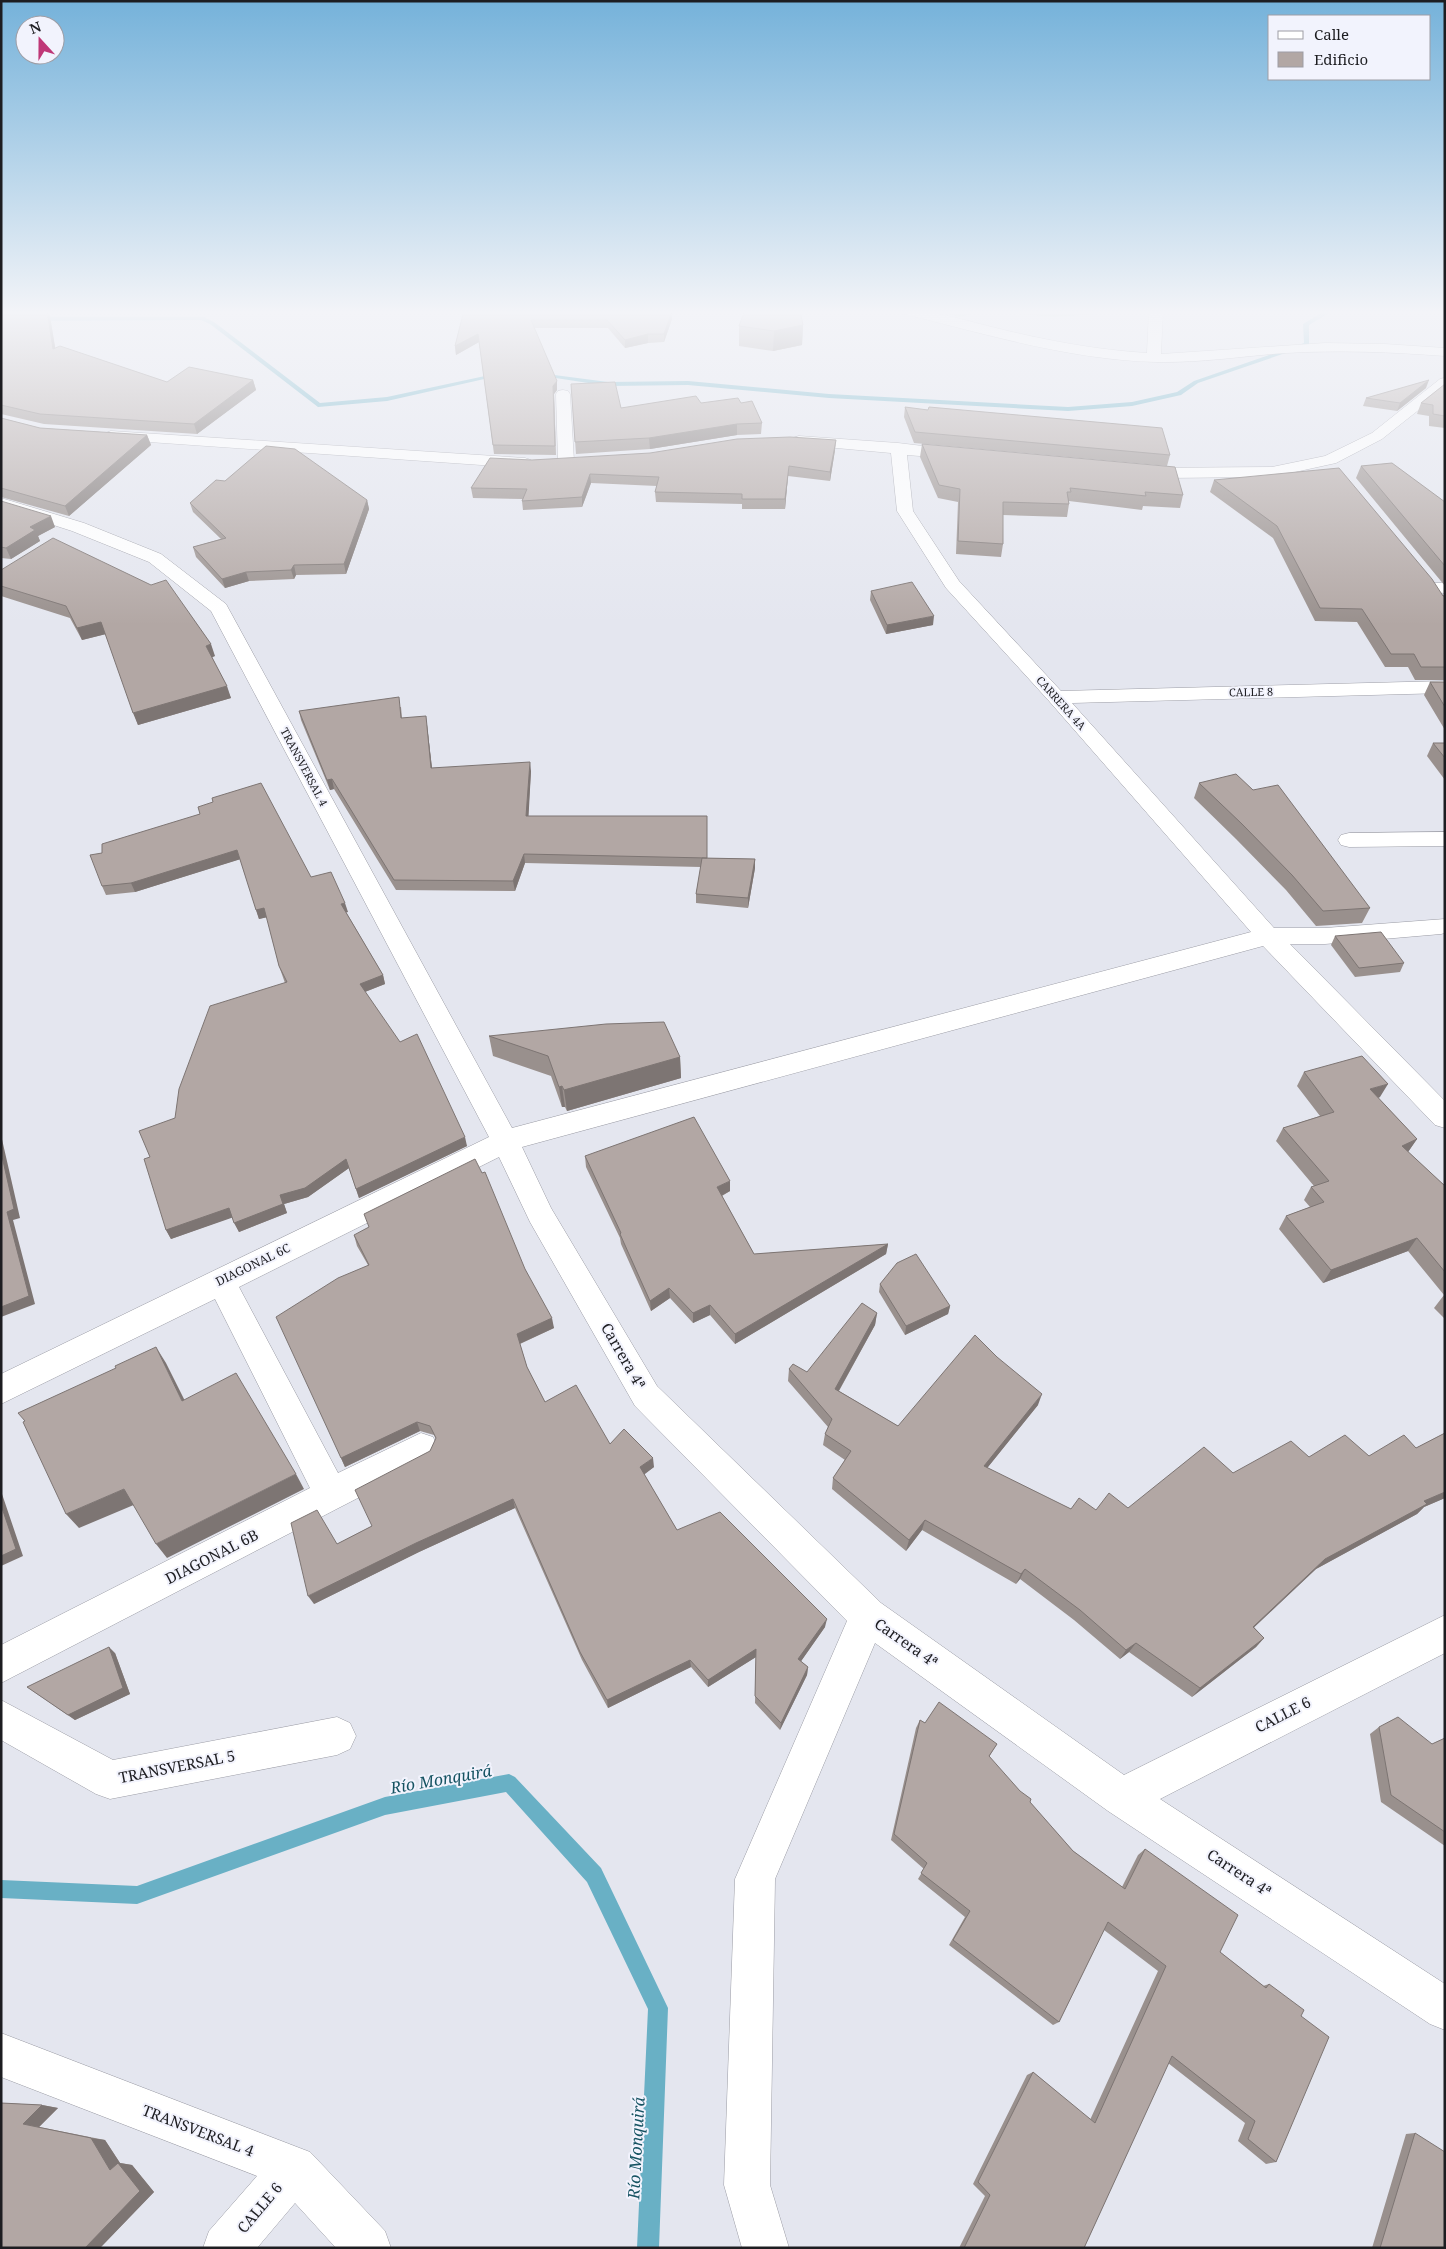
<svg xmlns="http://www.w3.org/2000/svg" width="1446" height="2249" font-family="'Noto Serif',serif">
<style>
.green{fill:#96caa7}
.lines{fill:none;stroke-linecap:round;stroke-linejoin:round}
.stream{fill:#69b0c5;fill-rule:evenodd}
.minor-casing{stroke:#9b9ca5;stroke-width:1}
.minor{fill:#fff;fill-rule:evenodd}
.wall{fill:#99908d}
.shaded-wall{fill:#7d7573}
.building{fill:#b2a7a4;stroke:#7d7573}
.labels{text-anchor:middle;stroke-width:4;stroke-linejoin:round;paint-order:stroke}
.far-street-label{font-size:11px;fill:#1d1d21;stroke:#f2f3fd}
.street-label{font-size:12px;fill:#1d1d21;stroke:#f2f3fd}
.near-street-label{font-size:15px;fill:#1d1d21;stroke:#f2f3fd}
.near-water-label{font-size:16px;font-style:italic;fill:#165362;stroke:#f2f3fd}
</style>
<rect width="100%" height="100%" fill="#e4e6ef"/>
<path class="green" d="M933,310h210v1l-89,6 -71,-6 -23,6z"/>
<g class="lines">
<path class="stream" d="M1326,310h8l-25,15v20l-111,38 -17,12 -49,11 -64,5 -239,-13 -141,-13 -80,1 -72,-11 3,-2 69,9 80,-1 141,13 239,13 64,-5 45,-10 17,-11 110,-38 -1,-19z
M1,317h203l10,5 106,81 67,-6 112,-24 3,2 -115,26 -69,6 -108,-83 -9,-4 -200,1z
M509,1774l6,3 86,91 67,140 -9,240h-22l11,-239 -61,-127 -81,-90 -121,23 -248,89 -136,-6v-18l136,6 248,-89z"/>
<defs>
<path id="minor" d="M900,310c34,0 67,11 100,19 49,12 97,21 147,24l2,-43h14l-2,44 164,-11 60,1 60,4v8c-53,-4 -106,-6 -159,-3 -43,3 -86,10 -129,9 -86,-2 -172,-28 -256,-49z
M1445,378v11l-63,50 -46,24 -64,14 -110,1 -28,-4 -2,-3 2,-3 138,-1 53,-11 47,-23 68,-54z
M563,390l5,1 2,3 4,67 -2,3h-12l-2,-3 -2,-67 2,-3z
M111,431l414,27 6,2 2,3 -2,3 -6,2 -419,-29 -3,-3 3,-3z
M799,436l99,7 66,8 2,3 -2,3 -6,2 -51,-4 6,56 46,70 102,110 384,-10v12l-373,10 202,225h51l120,-9v14l-4,1 -116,10h-35l155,157v27l-10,-3 -172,-179 -741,201 29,61 106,178 224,217 243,172 321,-160v38l-285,146 285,185v46l-15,-6 -322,-213 -233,-168 -100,236 -5,306 19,63h-47l-18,-63 11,-306 112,-258 -212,-215 -105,-184 -31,-65 -260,130 99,186 83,-40 12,4 5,11 -5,11 -432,224v-38l309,-157 -95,-189 -214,105v-30l488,-237 -278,-526 -62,-49 -77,-31 -71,-23v-10l83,25 77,31 65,50 286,524 739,-196 -202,-231 -103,-113 -49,-77 -6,-58 -98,-9 -2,-3 2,-3z
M1435,583h10v10l-16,-1 -3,-4 3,-4z
M1445,832v14l-96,1 -8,-2 -3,-5 3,-5 8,-2z
M1,1700l112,60 224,-43 13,6 6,13 -6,13 -13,6 -227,44 -14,-5 -95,-54z
M1,2033l309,119 75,79 6,17h-55l-41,-45 -38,45h-54l6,-17 48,-55 -256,-99z"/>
</defs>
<use href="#minor" class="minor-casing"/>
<use href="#minor" class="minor"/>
</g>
<path class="wall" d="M1,310h48l6,38 112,34 86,-2 3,10 -59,44 -153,-10 -43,-10z
M464,310l208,1v8l-8,23 -16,1 -23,5 -17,-20h-74l23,62 -3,4 2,61 -62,-1 -15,-112 -23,13 -1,-9z
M803,325l-1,20 -29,6 -34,-5v-20z
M571,384l50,24 80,-5h40l21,20 -1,11 -24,1 -87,14 -74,5z
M1445,384v44l-16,-2v-10l-12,-2 4,-11z
M1426,388l-29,23 -34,-5 3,-8z
M905,407l265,48 -3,11 -253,-23 -10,-26z
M1,418l39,10 107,7 4,10 -82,71 -68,-19z
M922,444l261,51 -3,13 -37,-2 -1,4 -73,-9v3l-2,13 -64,-2v29l-2,13 -45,-3 2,-52 -20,-4 -18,-41z
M835,450l-5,31 -42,-5 -3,33h-43v-5l-86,-2 -1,-10 2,-6 -66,-3 -9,24 -59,3 -1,-9 1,-2 -50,-1 -2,-10 61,-28z
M1361,466l84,36v84l-89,-108z
M1214,480l231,116v84h-30l-7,-13h-23l-28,-45 -42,-1 -42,-83 -63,-46z
M367,500l2,9 -23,65 -50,1 -2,4 -45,2 -24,7 -29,-31 -3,-10 28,-8 -28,-27 -3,-9z
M1,501l54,26 -17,9 2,5 -29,18 -10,-1z
M1,570l214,86 -3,1 19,41 -93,27 -32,-91 -24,6 -12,-22 -69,-22z
M871,591l62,34 -47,9 -16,-34z
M1430,682h15v48l-21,-35z
M401,707l1,11 25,7 5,43 99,3 -3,45 179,42 48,1v9l-7,40 -52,-5v-9l5,-27 -176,-4 -10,28 -119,-1 -62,-101 -4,1 -29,-70 -2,-9z
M1433,743h12v37l-18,-24z
M1199,783l171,125 -8,15 -46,3 -30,-36 -50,-51 -42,-41z
M200,814l111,63 37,35h-2l37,63 2,9 -20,8 102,154 -108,52 -10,-30 -41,29 -24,7 3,9 -48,19 -7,-15 -61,22 -5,-9 -16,-73 25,-39 110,-135 -6,-17 -12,-49 -8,2 -19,-60 -105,33 -29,3 -4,-9v-33z
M1335,936l69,27 -4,9 -45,5 -24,-32z
M489,1036l191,21 1,21 -114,33 -2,-4h-3l-11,-31 -58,-20z
M1304,1072l76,25 -2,1 39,41 -9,13 37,34v133l-11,-11 10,-13 -36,-44 -85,32 -44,-54 7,-13 24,-9 -6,-7 7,-13 3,-1 -38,-45 7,-13 37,-12 -23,-30z
M585,1156l145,35 -8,5 32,58 134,-10 -2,10 -151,90 -25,-29 -17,8 -23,-25 -19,13 -30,-67 -1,-6 -34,-71z
M354,1235l171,34 29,59 -34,16 7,23 18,35 65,42 44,23 -10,7 33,56 148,97 -24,34 7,6 -1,8 -27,55 -25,-27 1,-46 -48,30 -17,-20 -83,41 -26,-48 -67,-152 -96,44 -105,52 23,-60 35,-18 58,-75 6,-12 -2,-4 -14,-4 -75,36 -4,-9 27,-193 -11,-19z
M880,1284l70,22 -2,8 -43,21 -26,-43z
M877,1313l-2,12 -36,66 59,35 140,-21 -51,63 84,41 25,1 32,-2 105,-35 76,-16 60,-1 47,-8 29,-15v65l-21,9 -7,7 -101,55 -62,58 10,11 -8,9 -64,50 -63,-45 -9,7 -46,-39 -54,-41 -4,5 -94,-54 -16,21 -74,-62 1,-11 12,-18 -22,-15 2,-11 3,-7 -40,-46 1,-12 18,3z
M115,1653l15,41 -55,26 -48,-33z
M920,1720l5,3 72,21 -8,13 84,94 49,36 16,-32 7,-6 75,103 43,34 6,-2 32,32 -25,146 -10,2 -28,-23 7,-18 -77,-60 -84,185h-125l26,-52 -12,-12 54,-109 6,-3 57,48 68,-149 -54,-41 -45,92 -6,3 -104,-80 16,-28 -47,-38 6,-10 -33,-29 25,-112z
M1379,1727l53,17 13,-6v108l-64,-44 -11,-68z
M1,2103l41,2 16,3 -19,19 66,13 15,23 12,2 22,27 -54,56h-99z
M1415,2133l30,115h-73l34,-114z"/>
<path class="shaded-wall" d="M47,310h2l8,49 -4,-10z
M672,311v8l-8,23v-8z
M803,325l-1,20 -29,6 1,-20z
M478,334l1,8 -23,13 -1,-9z
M648,334v9l-23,5v-8z
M253,380l3,10 -59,44 -3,-10z
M1429,380l-3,8 -29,23 3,-8z
M557,381v9l-3,4 2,61 -3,-69z
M737,424v11l-87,14 -1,-11z
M147,435l4,10 -82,71 -4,-10z
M836,440l-1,10 -5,31v-9z
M789,466l-1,10 -3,33v-10z
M590,474l1,9 -9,24v-10z
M367,500l2,9 -23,65 -2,-10z
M51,516l4,11 -17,9 2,5 -29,18 -5,-11 24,-21z
M294,565l2,10 -2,4 -3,-9z
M246,572l3,9 -24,7 -3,-9z
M934,616l-1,9 -47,9 1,-9z
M101,622l5,12 -24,6 -5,-12z
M211,644l4,12 -5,2 -4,-12z
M227,686l4,12 -93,27 -5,-12z
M426,716l1,9 6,52 -2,-9z
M530,762l1,9 -3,55 -2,-10z
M332,779l2,10 -4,1 -3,-10z
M237,850l4,9 -106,33 -4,-9z
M524,854l1,9 -10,28 -2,-10z
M755,859v9l-7,40v-10z
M345,903l3,9 -4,1 -3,-9z
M264,908l4,9 -9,2 -3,-9z
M383,975l2,9 -23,9 -2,-9z
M680,1057l1,21 -114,33 -3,-21z
M1388,1084l-8,13 -17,6 7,-14z
M562,1086l3,21h-3l-3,-20z
M1,1135l19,83 -7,2 22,84 -34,13 6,-105 -6,-60z
M465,1137l2,9 -108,52 -3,-9z
M1417,1139l-9,13 -6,-6z
M346,1159l3,9 -41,29 -24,7 3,9 -48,19 -5,-9 46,-28z
M730,1181v10l-13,7v-11z
M229,1208l5,9 -63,22 -5,-9z
M1417,1238l-9,13 -85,32 8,-13z
M888,1244l-2,10 -151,90v-10z
M669,1288l1,10 -19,13 -1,-10z
M710,1305v10l-17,8v-10z
M950,1306l-2,8 -43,21 1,-9z
M877,1313l-2,12 -42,76 2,-12z
M552,1318l2,10 -35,16 -2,-10z
M156,1347l10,16 27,54 -11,-16z
M1042,1394l-4,11 -58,72 4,-11z
M417,1422l3,9 -75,36 -4,-9z
M653,1458l1,9 -13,10 -1,-10z
M296,1474l8,15 -137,69 -11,-14z
M124,1489l12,15 -57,24 -13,-14z
M1,1491l22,65 -22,10z
M1445,1492v6l-21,9 -7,7 -101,55 -71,67 8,-9 72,-68 99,-58z
M513,1499l2,9 -96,44 -105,52 -6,-8 108,-53z
M925,1520l-3,10 -16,21 3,-11z
M1025,1569l-5,10 -4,5 5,-10z
M827,1619l-2,8 -28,40 1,-8z
M1264,1638l-8,9 -64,50 8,-9z
M1136,1643l-7,9 -9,7 6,-9z
M109,1647l6,6 15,41 -55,26 -7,-5z
M756,1649v8l-48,30v-7z
M690,1660l1,7 -83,41 -1,-8z
M808,1667l-1,8 -27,55 1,-7z
M42,2105l16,3 -19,19 -16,-3z
M91,2138l14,2 15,23 12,2 22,27 -54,56h-15l25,-78z"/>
<path class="building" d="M1,310h46l6,39 7,-3 107,36 22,-15 64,13 -59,44 -154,-10 -39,-9z
M464,310h206l2,1 -8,23h-16l-23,6 -18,-20h-76l26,61 -4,5 2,60 -62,-1 -15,-111 -23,12z
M745,310h55l3,15 -29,6 -35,-5z
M1429,380l-29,23 -34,-5z
M615,382l6,26 75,-12 5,7 37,-5 3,5 11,-2 10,22 -25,1 -88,14 -74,4 -4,-58z
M1445,384v32l-12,-2v-9l-12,-2z
M905,407l23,3 1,-3 233,21 8,27 -255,-23z
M1,418l39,10 107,7 -82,71 -64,-18z
M790,437l46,3 -6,32 -41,-6 -4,33h-43v-5l-87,-2 4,-15 -69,-3 -8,23 -60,4 5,-12 -56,-1 19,-30 42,2 118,-7 87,-14z
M922,444l253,23 8,28 -38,-3 1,4 -76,-8 1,4h-4l2,12 -66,-2v42l-45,-3 2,-52 -21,-4z
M266,446l29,3 72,51 -23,64 -50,1 -3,5 -45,2 -24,7 -29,-32 33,-9 -36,-35 26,-23 9,1z
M1392,463l53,39v64l-84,-100z
M1339,468l93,111 11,17h2v71h-24l-7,-13h-23l-29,-45 -42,-1 -43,-82 -63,-46z
M1,501l50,15 -21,11 5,3 -29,18 -5,-1z
M53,538l98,47 15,-5 45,64 -5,2 21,40 -94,27 -32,-91 -24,6 -11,-22 -65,-20v-16z
M912,582l22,34 -47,9 -16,-34z
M1430,682h15v25z
M399,697l2,21 25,-2 5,52 99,-6 -4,54h181v42l-183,-4 -11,27 -119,-1 -62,-101 -5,1 -28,-69z
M1433,743h12v15z
M1236,774l17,16 25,-5 92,123 -47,3 -31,-36 -50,-51 -43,-41z
M261,783l50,94 20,-5 14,31 -4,1 42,71 -23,9 40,58 17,-8 48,103 -109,52 -10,-30 -41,29 -25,7 3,9 -49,19 -5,-15 -63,22 -22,-71 6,-2 -11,-26 36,-13 4,-29 31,-83 77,-24 -8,-16 -15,-58 -8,2 -19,-60 -106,33 -29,3 -12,-31 12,-2v-9l98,-30 -2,-7 15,-5 -1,-4z
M702,858l53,1 -7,39 -52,-4z
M1381,932l23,31 -45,5 -24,-32z
M664,1022l16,35 -116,33 -2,-4 -3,1 -11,-31 -59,-20 117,-12z
M1362,1056l26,28 -18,5 47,50 -15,7 43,40v86l-28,-34 -86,32 -45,-54 38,-14 -13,-15 18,-6 -46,-53 51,-16 -30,-40z
M694,1117l36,64 -13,6 37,67 134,-10 -153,90 -25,-29 -17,8 -24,-25 -19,13 -30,-67 1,-1 -36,-77z
M1,1152l13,57 -7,3 22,84 -28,11z
M475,1159l7,14 3,-1 40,97 27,49 -35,16 10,33 18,35 31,-17 34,59 14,-15 29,29 -13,9 37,63 43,-18 107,107 -29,40 10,8 -27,56 -26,-27 1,-47 -48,31 -18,-20 -83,40 -27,-48 -67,-153 -97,44 -108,53 -17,-73 26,-13 20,34 35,-18 -17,-36 75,-39 6,-13 -6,-12 -13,-4 -76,36 -65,-141 62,-39 31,-13 -15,-30 15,-8 -5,-13z
M916,1254l34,52 -44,20 -26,-42 17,-21z
M862,1303l15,10 -42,76 63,37 77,-91 22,22 45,37 -58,72 87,43 8,-11 17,12 13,-17 19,15 76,-61 29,26 58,-32 18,16 36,-22 24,21 35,-21 12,13 29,-15v59l-21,9 3,3 -102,55 -72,68 11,11 -64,50 -64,-45 -10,7 -46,-40 -55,-41 -4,5 -96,-54 -16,20 -76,-62 18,-27 -26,-17 7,-15 -43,-50 4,-5 14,8z
M156,1347l26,54 54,-28 60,101 -140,70 -32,-55 -58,25 -43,-92 2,-1 -7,-8 98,-45 -1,-2z
M1,1505l15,44 -15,7z
M109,1647l14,41 -55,27 -41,-28z
M939,1702l58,42 -8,12 31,35 11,8 -1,3 43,49 52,38 20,-40 93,66 -18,37 46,36 3,-4 35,26 -3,6 28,21 -53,125 -28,-23 7,-18 -83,-65 -88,192h-120l26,-53 -12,-13 55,-110 62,51 71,-157 -58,-44 -49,100 -106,-82 17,-29 -49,-38 6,-10 -33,-29 26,-114 5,3z
M1398,1717l34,27 13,-6v94l-54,-37 -12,-68z
M1,2103l41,2 -19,19 68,14 19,32 8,-7 22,28 -55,57h-84z
M1415,2133l30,19v96h-65z"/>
<linearGradient id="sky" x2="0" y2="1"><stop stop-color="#75b2da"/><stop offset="0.5" stop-color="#f3f4f8"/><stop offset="1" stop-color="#f3f4f8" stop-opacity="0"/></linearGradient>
<rect width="1446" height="625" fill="url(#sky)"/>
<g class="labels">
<g class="far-street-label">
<text transform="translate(1251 692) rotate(-1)" y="4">CALLE 8</text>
<text transform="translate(1061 703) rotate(48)" y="4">CARRERA 4A</text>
<text transform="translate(304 767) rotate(62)" y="4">TRANSVERSAL 4</text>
</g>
<g class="street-label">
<text transform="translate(253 1265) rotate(-26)" y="4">DIAGONAL 6C</text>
</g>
<g class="near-street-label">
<text transform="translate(623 1356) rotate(60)" y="5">Carrera 4ª</text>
<text transform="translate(212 1557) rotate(-27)" y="5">DIAGONAL 6B</text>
<text transform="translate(906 1643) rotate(35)" y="5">Carrera 4ª</text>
<text transform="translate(1283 1715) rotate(-27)" y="5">CALLE 6</text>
<text transform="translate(177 1767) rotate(-11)" y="5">TRANSVERSAL 5</text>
<text transform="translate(1239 1873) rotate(33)" y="5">Carrera 4ª</text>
<text transform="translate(198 2131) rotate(21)" y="5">TRANSVERSAL 4</text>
<text transform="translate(260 2208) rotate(-50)" y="5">CALLE 6</text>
</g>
<g class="near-water-label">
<text transform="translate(441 1779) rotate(-10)" y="6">Río Monquirá</text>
<text transform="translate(636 2148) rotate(-87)" y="6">Río Monquirá</text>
</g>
</g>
<rect width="1446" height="2249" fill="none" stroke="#1d1d21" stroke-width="5"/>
<rect x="1268" y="15" width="162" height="65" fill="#f2f3fd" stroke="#9d9da5"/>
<rect x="1278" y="31" width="25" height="8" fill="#ffffff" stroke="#9d9da5"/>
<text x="1314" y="40" font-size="15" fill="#1d1d21">Calle</text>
<rect x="1278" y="52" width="25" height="15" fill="#b2a7a4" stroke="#9d9da5"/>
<text x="1314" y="65" font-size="15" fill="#1d1d21">Edificio</text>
<g transform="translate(40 40) rotate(339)"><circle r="24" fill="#f2f3fd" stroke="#9d9da5"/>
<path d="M0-4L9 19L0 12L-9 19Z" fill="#bf3777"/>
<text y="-8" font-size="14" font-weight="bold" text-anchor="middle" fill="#1d1d21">N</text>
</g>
</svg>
